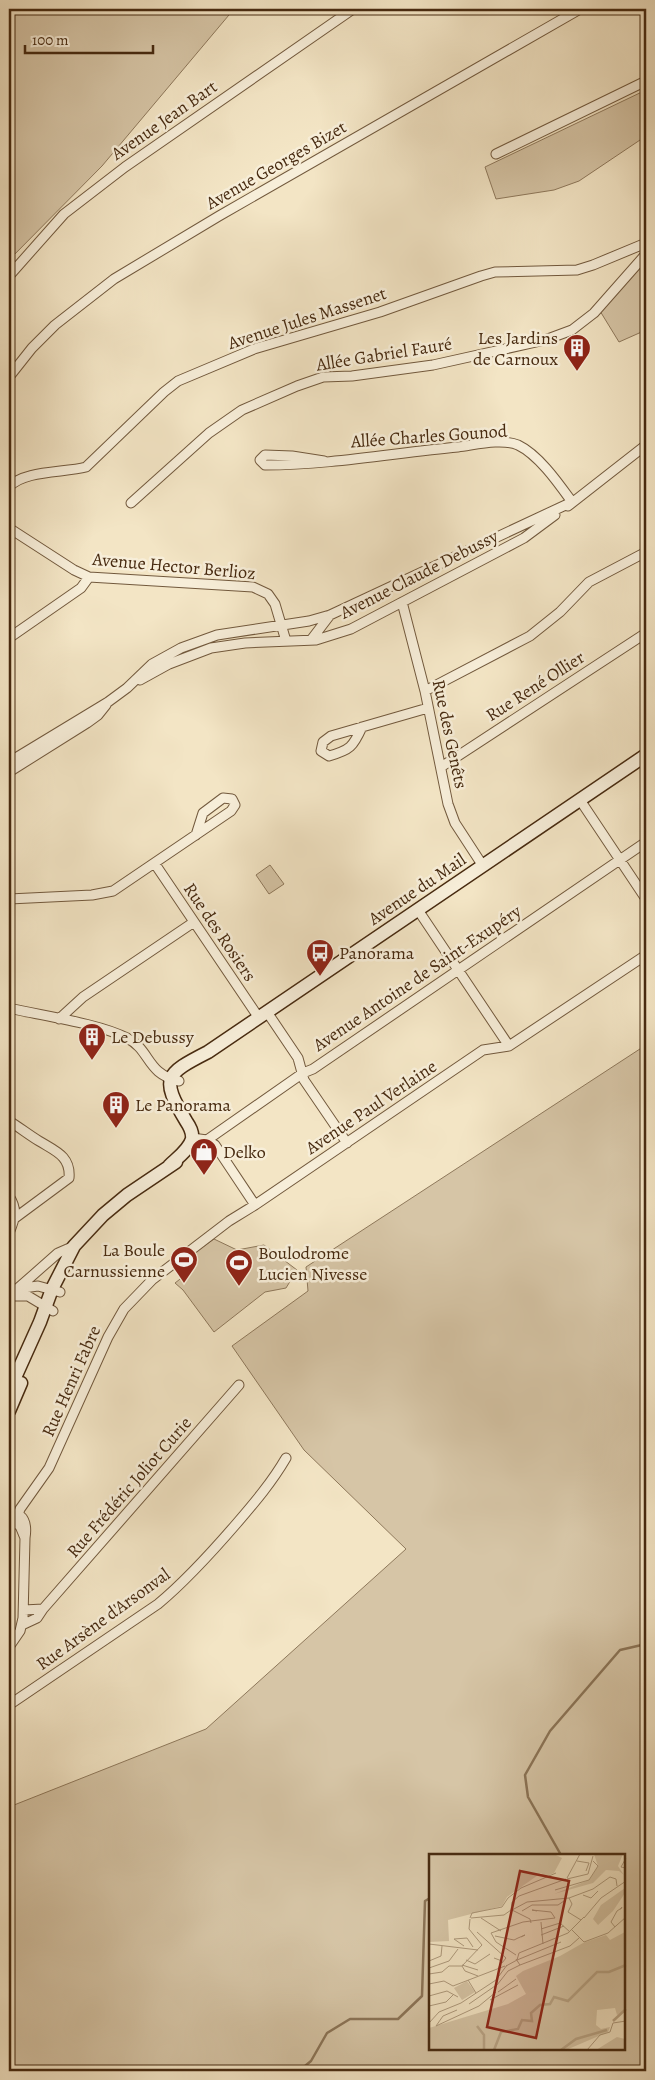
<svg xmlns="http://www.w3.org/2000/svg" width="655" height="2080" font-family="Alegreya,serif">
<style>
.green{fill:#d6c5a6;stroke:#8e785b;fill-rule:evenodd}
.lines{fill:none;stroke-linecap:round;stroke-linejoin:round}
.stream{stroke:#8b7457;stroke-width:2.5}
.minor-casing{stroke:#72593d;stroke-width:11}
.secondary-casing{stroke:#472a10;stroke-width:15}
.minor{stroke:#f7eed9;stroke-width:9}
.secondary{stroke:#f7eed9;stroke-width:12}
.labels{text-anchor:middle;stroke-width:5;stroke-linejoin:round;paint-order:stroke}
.street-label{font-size:18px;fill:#472a10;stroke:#f7eed9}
.poi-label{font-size:18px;fill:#472a10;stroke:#f7eed9;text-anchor:start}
.inset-river{fill:none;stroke:#b9a587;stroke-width:2.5}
.inset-road{fill:none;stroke:#ae9a7d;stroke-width:1}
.view{fill:#8f2418;fill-opacity:0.15;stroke:#8f2418;stroke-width:2.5}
.inset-edge{fill:none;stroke:#472a10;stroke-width:2.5}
</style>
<rect width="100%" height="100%" fill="#f3e5c5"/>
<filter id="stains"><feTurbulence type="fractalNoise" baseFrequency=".004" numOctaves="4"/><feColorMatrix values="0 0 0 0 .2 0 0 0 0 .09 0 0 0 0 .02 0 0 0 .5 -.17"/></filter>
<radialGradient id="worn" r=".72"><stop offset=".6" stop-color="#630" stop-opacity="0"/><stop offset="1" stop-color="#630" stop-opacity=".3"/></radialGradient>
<path class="green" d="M9,9h225l-132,157 -93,94z
M646,90v46l-67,45 -25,9 -58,9 -11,-32z
M646,259v71l-27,12 -19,-31z
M270,865l14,19 -15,10 -13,-19z
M646,1045v1026h-637v-264l197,-78 200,-180 -102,-99 -72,-104 76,-55 -2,-24zM430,1855h194v194h-194z
M214,1239l23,11 27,-5 33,25 -11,18 -21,4 -51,40 -31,-42 -8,-7 9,-7 6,-20z"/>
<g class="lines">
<path class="stream" d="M561,1855l-33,-58 -3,-22 25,-44 70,-81 26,-6
M299,2071l12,-10 16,-28 23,-14h48l24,-23 3,-95 5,-3"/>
<defs>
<path id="minor" d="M496,154l150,-73
M9,276l55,-62 61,-47 228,-158
M9,377l23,-29 23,-23 59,-46 105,-63 361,-207
M324,461l-32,-5 -27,-1 -5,5 5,5c64,0 129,-12 193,-18 17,-2 43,-9 60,-2 21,10 41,39 54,57
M9,487c15,-17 55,-14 77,-20l78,-75 14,-11 76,-32 126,-37 101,-36 14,-4 82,-2 16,-5 53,-22
M131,503l78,-70 33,-23 55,-24 26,-9 29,-1 81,-11 112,-25 27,-10 22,-17 52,-59
M568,506l78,-61
M9,528l65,42 15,7 164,10 15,7 7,10 11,37
M402,602l23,89 23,113 7,19 28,43
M9,638l72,-50 8,-11
M311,640l19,-25
M140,680l29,-16 42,-16 34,-5 71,-3 35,-11 173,-91 31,-23
M425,691l105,-55 30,-24 29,-30 57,-30
M362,727c-9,20 -12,23 -33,29l-8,-5 2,-9 8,-6 97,-28
M9,762l99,-60 19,-14 25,-24 29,-16 36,-13 92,-14 21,-6 242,-113
M441,767l205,-134
M9,772l78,-49 11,-8 8,-10
M580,800l66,99
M155,864l104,154
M9,899l83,-4 21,-4 118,-80 4,-6 -3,-6 -9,-1 -20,15 -7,22
M418,910l91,136
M9,1008c34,8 88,15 118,30 24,12 19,36 52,43
M267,1012l31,46 6,22 43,63
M59,1019l24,-22 111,-75
M9,1121c10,6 20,14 30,20 16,10 32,15 30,37l-54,40
M207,1140l96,-67 10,-4 333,-227
M9,1196c9,14 6,23 0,37
M255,1205l228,-155 26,-4 137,-91
M16,1289l22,-3 22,6
M9,1293l7,-3 42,-37 16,-7
M9,1296h19l25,15
M9,1516c16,-6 18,10 16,22l-5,-12 -5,-3
M15,1523l5,-14 29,-41 59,-131 16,-28 28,-29 77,-59 26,-16 -40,-60 -8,-5 -15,-2
M43,1609l196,-224
M22,1625l15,-7 6,-9 -19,1
M9,1647l11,-16 3,-13 2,-80
M9,1705l149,-101c29,-24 54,-52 79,-81 18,-21 35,-41 49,-65"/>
<path id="secondary" d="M169,1166c8,-8 20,-16 23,-27 1,-7 -2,-12 -6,-18 -26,-43 -21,-47 22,-69l438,-297
M9,1391l31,-69 12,-33 22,-43 29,-31 24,-20 49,-33
M9,1411l12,-28"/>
</defs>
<use href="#minor" class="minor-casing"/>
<use href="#secondary" class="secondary-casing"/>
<use href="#minor" class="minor"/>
<use href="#secondary" class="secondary"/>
</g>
<defs>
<symbol id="building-pin" viewBox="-11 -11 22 30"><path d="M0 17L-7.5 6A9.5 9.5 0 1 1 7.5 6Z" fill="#8f2418" stroke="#f7eed9"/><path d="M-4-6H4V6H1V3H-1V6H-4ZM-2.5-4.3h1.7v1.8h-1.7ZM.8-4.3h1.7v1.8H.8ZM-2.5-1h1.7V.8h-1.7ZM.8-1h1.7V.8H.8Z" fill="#fff"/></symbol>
<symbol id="bus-pin" viewBox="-11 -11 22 30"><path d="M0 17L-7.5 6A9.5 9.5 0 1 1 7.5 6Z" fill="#8f2418" stroke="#f7eed9"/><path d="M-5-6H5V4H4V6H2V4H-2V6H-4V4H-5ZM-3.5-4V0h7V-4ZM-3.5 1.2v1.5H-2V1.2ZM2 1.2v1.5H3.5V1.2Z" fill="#fff"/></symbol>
<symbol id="shop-pin" viewBox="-11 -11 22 30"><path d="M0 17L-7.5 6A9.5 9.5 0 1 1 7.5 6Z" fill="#8f2418" stroke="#f7eed9"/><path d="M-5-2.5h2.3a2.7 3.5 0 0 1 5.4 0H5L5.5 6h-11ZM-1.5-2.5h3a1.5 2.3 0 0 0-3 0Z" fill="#fff"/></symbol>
<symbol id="stadium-pin" viewBox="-11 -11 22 30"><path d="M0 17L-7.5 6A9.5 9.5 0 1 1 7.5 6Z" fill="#8f2418" stroke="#f7eed9"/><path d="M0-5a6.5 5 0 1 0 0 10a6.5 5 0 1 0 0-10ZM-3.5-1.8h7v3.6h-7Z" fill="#fff"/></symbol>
</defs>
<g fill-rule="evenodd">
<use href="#building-pin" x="561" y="332" width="32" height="43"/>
<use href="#bus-pin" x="304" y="937" width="32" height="43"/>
<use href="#building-pin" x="76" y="1021" width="32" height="43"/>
<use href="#building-pin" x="100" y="1089" width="32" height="43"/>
<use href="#shop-pin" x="188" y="1136" width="32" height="43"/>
<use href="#stadium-pin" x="168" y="1244" width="32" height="43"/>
<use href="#stadium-pin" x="223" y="1247" width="32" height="43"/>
</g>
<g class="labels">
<g class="street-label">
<text transform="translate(164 120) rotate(-35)" y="6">Avenue Jean Bart</text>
<text transform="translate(276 165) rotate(-30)" y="6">Avenue Georges Bizet</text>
<text transform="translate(307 318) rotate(-18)" y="6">Avenue Jules Massenet</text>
<text transform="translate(384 354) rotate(-9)" y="6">Allée Gabriel Fauré</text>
<text transform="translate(429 436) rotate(-4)" y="6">Allée Charles Gounod</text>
<text transform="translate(174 566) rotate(5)" y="6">Avenue Hector Berlioz</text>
<text transform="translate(419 574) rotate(-27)" y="6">Avenue Claude Debussy</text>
<text transform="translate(535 686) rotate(-33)" y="6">Rue René Ollier</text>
<text transform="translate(450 734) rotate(78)" y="6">Rue des Genêts</text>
<text transform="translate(417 889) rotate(-34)" y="6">Avenue du Mail</text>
<text transform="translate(220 932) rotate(56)" y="6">Rue des Rosiers</text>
<text transform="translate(417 978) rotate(-34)" y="6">Avenue Antoine de Saint-Exupéry</text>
<text transform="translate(371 1107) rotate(-34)" y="6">Avenue Paul Verlaine</text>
<text transform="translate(71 1381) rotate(-66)" y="6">Rue Henri Fabre</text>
<text transform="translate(129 1487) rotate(-49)" y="6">Rue Frédéric Joliot Curie</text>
<text transform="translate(103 1619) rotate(-36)" y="6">Rue Arsène d'Arsonval</text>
</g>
<g class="poi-label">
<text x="558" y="344" text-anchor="end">Les Jardins<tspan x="558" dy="21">de Carnoux</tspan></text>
<text x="339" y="959">Panorama</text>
<text x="111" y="1043">Le Debussy</text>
<text x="135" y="1111">Le Panorama</text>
<text x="223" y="1158">Delko</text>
<text x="165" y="1256" text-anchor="end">La Boule<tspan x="165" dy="21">Carnussienne</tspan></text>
<text x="258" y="1259">Boulodrome<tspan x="258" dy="21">Lucien Nivesse</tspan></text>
</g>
</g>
<g transform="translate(429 1854)">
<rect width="196" height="196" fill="#f3e5c5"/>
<path d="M0,0h125l8,4 -8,15 -10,4 -3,-4 -34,24 -5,9 -54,14 1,21 -20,1zM165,0h29l-5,12 6,9 -5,-4 -13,-1 -13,13 -39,11 35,-14 9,-14zM196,34v5l-12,18 -15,14 -5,-6 8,-14zM196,78v79l-8,4 -2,-7 -18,2 -1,15 5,4 9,-2 -2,5 -42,18h-137v-22l79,-24 18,-10 -10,-18 7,-5 37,-15 23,-13 23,-8 4,5zM38,127l8,11 -13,8 -8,-12zM188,183l8,2v11h-29z" fill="#d6c5a6"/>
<path class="inset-river" d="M184,167l13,-12M48,172l7,9v15M65,196l7,-18 17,-3 4,-9 10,1 -1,-8 9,-8 10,-1 4,-7 14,4 29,-29h12l17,-7M132,196l15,-11 31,-9"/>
<path class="inset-road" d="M197,4l-5,9 5,1M148,7l12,2 -3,8M138,24l13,-24M138,25l21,-5 5,-18M126,36l34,-10 9,-14 -5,-5M154,41l8,3 7,-7M140,44l3,6 -4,8 13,8M82,56l1,-8 7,-6 47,-17M83,56l15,-8 42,-4 24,-9 17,-12 6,2 1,7M83,56l18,9 1,4M93,57l10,-6h26l6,-4M108,57l-5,-1 19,2 4,6M41,64l2,-5 30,-6 6,-9 13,-10 35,-15M42,64l33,-3 7,-5M52,64l20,13M155,64l17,-20 25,-17M41,65l-1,10 13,16 -20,21 3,5 13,5M112,68l2,22M186,73l-4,-5 6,-11 3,-2 2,-2 -1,2h-1M112,75l19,-6 10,9M143,76l12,12 24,-9 18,-16M48,78l29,26 -4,5M112,81l23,-9M66,82l19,4 4,-2 7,-3 -4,2M0,90l49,6M35,92l-10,-7 13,-1 6,9M90,99l49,-20 16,-16M87,101l-20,-13 -5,-9 32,-11 32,-4M65,104l8,3 -4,8M37,106l9,4 15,-10M88,106l44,-18M0,107l12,-5 1,-10M33,111l16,5M91,111l50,-19 9,-8M77,112l11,-6 2,-7M0,114l20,-7 9,-12M0,120l13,-2 7,-6h13M39,126l8,13M0,130l15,-3 9,5M68,131l11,-14 12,-6 -4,-6M24,132l52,-20M69,138l18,-13M0,142l18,-5 11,6M61,146l28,-15M40,150l26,-18M0,152l17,-4 8,-8M0,169l10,-11 22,-9 35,-23 11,-15M7,172l43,-20 17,-14M7,172l7,-10 14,-6M158,196l13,-15 10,-3 3,-9 13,-2"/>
<path class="view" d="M91,17l49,10 -33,157 -49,-11z"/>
<rect width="196" height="196" class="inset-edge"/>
</g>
<rect width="655" height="2080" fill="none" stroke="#f3e5c5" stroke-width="30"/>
<rect x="10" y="10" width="635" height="2060" fill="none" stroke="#472a10" stroke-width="2.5"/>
<rect x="15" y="15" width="625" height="2050" fill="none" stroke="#472a10"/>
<path d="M25 45v8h128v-8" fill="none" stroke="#472a10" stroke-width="2.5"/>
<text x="32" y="45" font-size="15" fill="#472a10" stroke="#f7eed9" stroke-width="4" paint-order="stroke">100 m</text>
<rect width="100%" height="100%" filter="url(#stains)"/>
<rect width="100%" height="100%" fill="url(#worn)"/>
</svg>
